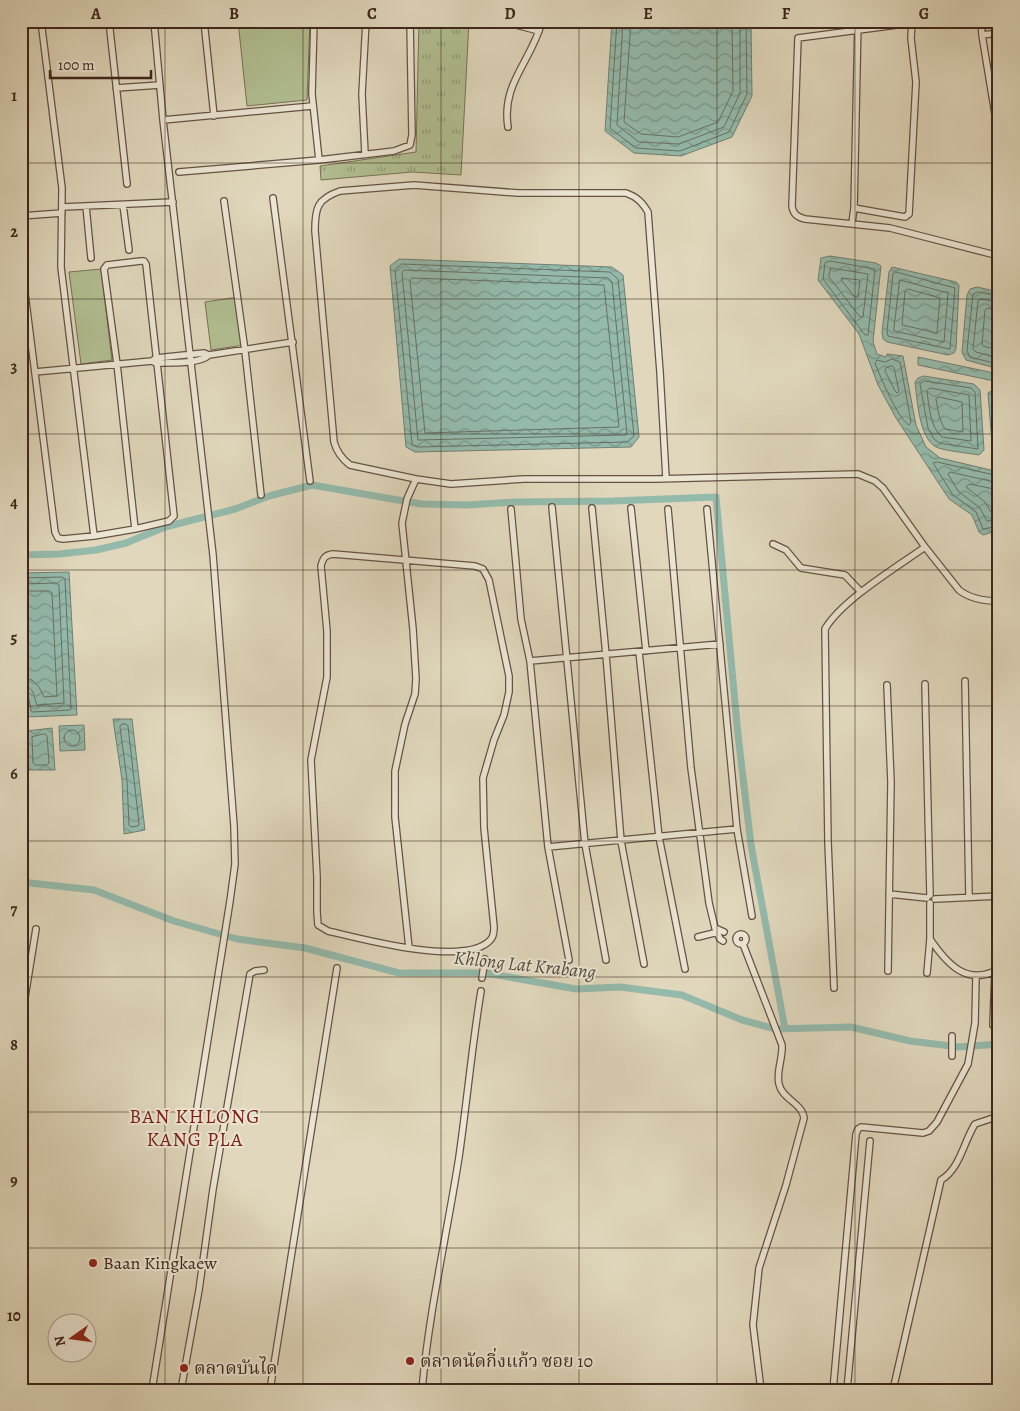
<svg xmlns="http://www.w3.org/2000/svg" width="1020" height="1411" font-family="Alegreya,'Noto Serif Thai',serif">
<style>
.grass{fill:url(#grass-tufts);stroke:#777256}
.park{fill:#b1be91;stroke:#777256}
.water{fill:url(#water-waves);stroke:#717f72}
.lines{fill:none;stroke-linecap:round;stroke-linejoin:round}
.shore{stroke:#687064;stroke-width:1}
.canal{stroke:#94baac;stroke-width:7}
.street-casing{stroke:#665244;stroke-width:8}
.street{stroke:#ebe5d3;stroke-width:5.5}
.grid{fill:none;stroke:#3d261c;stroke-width:1;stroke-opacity:0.55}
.poi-dot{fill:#8f2418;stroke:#ebe5d3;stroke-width:2}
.labels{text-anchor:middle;stroke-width:4;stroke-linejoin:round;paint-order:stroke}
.poi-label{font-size:18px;fill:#3d261c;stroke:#ebe5d3;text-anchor:start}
.water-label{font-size:19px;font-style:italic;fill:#534b40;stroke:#ebe5d3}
.quarter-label{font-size:20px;letter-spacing:1px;fill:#7a1f14;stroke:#ebe5d3}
.neatline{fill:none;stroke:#3d261c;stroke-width:2}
.grid-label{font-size:16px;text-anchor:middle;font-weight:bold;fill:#3d261c}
</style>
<defs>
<pattern id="grass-tufts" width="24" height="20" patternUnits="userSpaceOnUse" patternTransform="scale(1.25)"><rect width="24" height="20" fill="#b1be91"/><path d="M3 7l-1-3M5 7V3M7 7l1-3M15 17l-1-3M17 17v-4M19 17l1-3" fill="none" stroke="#919a76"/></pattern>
<pattern id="water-waves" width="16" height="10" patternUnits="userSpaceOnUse" patternTransform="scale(1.25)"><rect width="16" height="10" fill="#94baac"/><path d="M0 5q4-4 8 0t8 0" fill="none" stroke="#7a978b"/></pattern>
</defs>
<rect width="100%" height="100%" fill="#e0d7bc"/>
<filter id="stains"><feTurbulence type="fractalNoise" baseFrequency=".004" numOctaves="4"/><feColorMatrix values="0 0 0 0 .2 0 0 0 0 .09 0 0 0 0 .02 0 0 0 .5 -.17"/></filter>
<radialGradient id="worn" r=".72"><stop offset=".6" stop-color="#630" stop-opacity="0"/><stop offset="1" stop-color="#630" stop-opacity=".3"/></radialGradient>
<path class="grass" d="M419,21h50l-8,154 -49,-3 -91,8 -1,-14 96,-14z"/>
<path class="park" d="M238,21h72l-3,79 -60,6z
M101,269l11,91 -31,4 -12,-92z
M238,297l6,48 -33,5 -6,-48z"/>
<path class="water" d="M612,21h139l1,75 -20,41 -51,19 -47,-3 -29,-22z
M830,256l46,7 5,3 -8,76 4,12 9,3 1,-3 16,2 13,69 10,22 14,11 59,14v58l-16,5 -4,-3 -7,-17 -23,-16 -53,-81 -18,-33 -19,-51 -41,-54 3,-22z
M399,259l213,8 11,8 16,162 -8,10 -216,5 -9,-5 -16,-181z
M892,267l64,15 3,3 -3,64 -2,4 -6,2 -61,-13 -4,-3 -1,-7 7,-60z
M977,287l22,5v77l-33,-9 -4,-8 5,-57 3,-6z
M918,357l81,17v8l-81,-17z
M924,376l50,8 6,6 4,60 -5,5c-10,-2 -35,-4 -43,-8 -17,-9 -19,-48 -21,-65l3,-4z
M993,390l6,1v70h-3l-3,-5 -5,-63z
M69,572l8,143 -51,2 -5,-46v-98z
M113,719h19l13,111 -21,4 -2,-54z
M84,725l1,25 -25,1 -1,-25z
M52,728l3,42h-26l-3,-39z"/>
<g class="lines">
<path class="shore" d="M617,21l-7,107 26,20 44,3 49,-19 18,-38 -1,-73
M623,21l-6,104 22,17 40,2 45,-17 16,-34v-72
M631,21l-7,101 17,12 37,3 40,-15 15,-31 -1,-70
M830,261l45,8 -7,66h-3l-42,-56 2,-16z
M402,264l208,8 8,7 16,157 -7,6 -210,5 -5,-3 -17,-174z
M831,268l37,6 -5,43h-3l-27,-35 -4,-5z
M404,270l204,8 4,4 15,152 -2,1 -207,5 -16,-167z
M896,272l59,16 -5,61 -62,-13 -1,-5 6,-57z
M412,278l192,7 15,142 -194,6 -15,-152z
M842,278l18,2 -2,17h-3l-13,-16z
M900,280l48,13 -4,49 -50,-11z
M908,289l32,9 -3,35 -35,-8 3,-34z
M999,296l-21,-4 -5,2 -6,56 2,6 4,2 26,6
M999,302l-18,-3 -3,2 -5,48 3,3 23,6
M999,310l-12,-2 -2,2 -3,34 1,2 16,4
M892,359l8,3 11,60 -2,3c-11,-6 -29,-49 -34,-62l2,-3 8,2z
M892,366l2,2 5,23 -2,2 -2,-2 -10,-20 1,-3z
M925,381l46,7 4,4 3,57 -39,-6 -5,-4 -6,-11 -8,-44z
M930,388l39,7 2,46 -29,-4c-12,-10 -13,-31 -15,-46z
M999,396h-4l-1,2 5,58
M939,397l23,5 1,30 -18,-3c-6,-9 -7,-19 -9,-30z
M999,476l-62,-14 -4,1 20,32 23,17 7,17 16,-3
M999,483l-49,-11 -2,2 10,17 22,17 7,13 12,-1
M999,490l-30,-6 -3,3 19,15 6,10h8
M21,578l41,-1 3,2 6,130 -2,1 -37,2c-4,-7 0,-20 -11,-21
M21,584l35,-1 3,2 5,118 -27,2c-4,-9 -2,-19 -16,-20
M21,591h28l3,2 5,103 -13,1c-5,-11 -9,-19 -23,-20
M122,724h4l2,2 11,98 -1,2 -7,1 -2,-2 -2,-45 -7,-53z
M64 738a8 8 0 1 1 16 0a8 8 0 1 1-16 0Z
M45,734l2,2 2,27 -2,2h-12l-2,-2 -1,-26z"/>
<path class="canal" d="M21,555l38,-1 37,-4 30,-7 39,-16 70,-18 34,-13 43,-11 109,19 46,1 49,-3 97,-1 103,-4 22,238 13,110 34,184
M21,882l73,8 80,31 63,18 68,9 94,25h87l90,16 44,-2 62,8 60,25 34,9 75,-2 59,14 49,6 40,-3"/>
<defs>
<path id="street" d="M41,21l21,167 -1,79 33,269
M109,21l18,163
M204,21l10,95
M314,21l-2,73 7,66
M508,21l4,3 27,7
M987,21l-75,2 -114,15 -6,168c1,8 5,11 13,13l85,9 109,28
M981,22l1,13 17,103
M982,35l17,-2
M116,88l44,-3
M163,120l149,-14
M508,127c-7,-44 24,-66 34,-106
M365,154l-3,-60 4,-73
M179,172l140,-12 75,-9 16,-6 2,-10 -2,-114
M273,198l37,283
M224,201l21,150 16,144
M123,205l6,45
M86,206l5,52
M63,207l110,-5
M854,208l51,9 4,-3 7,-132 -5,-44 1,-16
M21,216l41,-3
M852,223l2,-15 4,-187
M21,262l34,270 3,6 5,1 31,-3 41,-7 34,-8 5,-5 -28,-252 -2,-3h-3l-34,4 -3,4 13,95 18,165
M209,355l-5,-2 -48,5 -4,3 4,2c14,0 44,1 53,-8l84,-13
M35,372l117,-11
M666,478l-6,-106 -12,-160c-6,-10 -11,-15 -22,-19h-108l-104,-8 -74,6c-23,8 -25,17 -25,40l19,211c3,11 8,17 16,23l66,14 35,5 73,-5h131l203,-5 17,7 8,7 42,59 34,43c11,9 25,11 40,11
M552,507l33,337 21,116
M592,508l14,147 15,186 23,123
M631,508l15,143
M511,509l10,110 9,42 18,186 21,113
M668,509l23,259 18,135 6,25
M707,509l30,320 15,87
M773,544l13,6 15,18 44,7 16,17
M333,554l142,12 8,3 6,11 20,96v16l-5,23 -10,25 -11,38 1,50 10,99c0,7 -1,12 -7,16 -29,22 -125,-4 -159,-12l-10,-6 -1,-13v-35l-6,-117 16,-83v-46l-6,-65c2,-8 4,-11 12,-12z
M639,652l20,185 26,132
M530,661l190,-17
M965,681l4,216
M925,684l5,211
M887,685l4,97 -3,189
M548,847l189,-18
M889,894l38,4
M935,899l64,-3
M736 939a5 5 0 1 1 10 0a5 5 0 1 1-10 0Z
M698,937l20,-5
M930,939c17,25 37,48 69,30
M723,941l-3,-2 -5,-11 9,4
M743,944l39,101c1,13 -6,27 -3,39 3,15 23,19 25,34l-18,67 -27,83 -6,57 8,65
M409,948l-14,-131v-46l10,-47 10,-30 1,-15 -3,-50 -11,-106 5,-24 9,-20
M927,973l3,-34v-36
M482,978l3,-19
M834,988l-6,-146 -3,-213c17,-29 72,-62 100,-82
M21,1022l15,-93
M993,1025l2,-53
M952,1056v-20
M152,1390l78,-489 5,-37 -1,-38 -21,-271 -50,-435 -9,-99
M181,1390l18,-100 14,-101 37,-215 5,-3 9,-1
M270,1390l67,-422
M422,1390c7,-79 25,-156 37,-233 8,-56 13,-111 22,-166
M833,1390l23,-256 2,-5 3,-2 62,6 6,-2 8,-9 31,-58 7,-41 1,-47
M847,1390l23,-249
M893,1390l48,-210c19,-11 23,-39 34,-56l24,-8"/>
</defs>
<use href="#street" class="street-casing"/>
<use href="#street" class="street"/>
</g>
<path class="grid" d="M165,21v1369M303,21v1369M441,21v1369M579,21v1369M717,21v1369M855,21v1369M21,163h978M21,299h978M21,434h978M21,570h978M21,706h978M21,841h978M21,977h978M21,1112h978M21,1248h978"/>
<g class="poi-dot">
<circle cx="93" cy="1263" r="5"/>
<circle cx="410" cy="1361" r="5"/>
<circle cx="184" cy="1368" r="5"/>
</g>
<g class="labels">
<g class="poi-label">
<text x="103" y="1269">Baan Kingkaew</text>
<text x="420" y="1367">ตลาดนัดกิ่งแก้ว ซอย 10</text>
<text x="194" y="1374">ตลาดบันได</text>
</g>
<g class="water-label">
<text transform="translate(525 964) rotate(6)" y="7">Khlong Lat Krabang</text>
</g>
<g class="quarter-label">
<text x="195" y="1123">BAN KHLONG<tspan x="195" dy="23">KANG PLA</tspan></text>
</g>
</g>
<rect width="1020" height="1411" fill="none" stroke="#e0d7bc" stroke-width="55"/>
<g transform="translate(72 1338) rotate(256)"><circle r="24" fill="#ebe5d3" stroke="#a5998a"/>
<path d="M0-4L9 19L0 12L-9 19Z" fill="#8f2418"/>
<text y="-8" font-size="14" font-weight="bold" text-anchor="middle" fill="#3d261c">N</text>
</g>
<path d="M50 70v8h101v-8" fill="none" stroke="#3d261c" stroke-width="2.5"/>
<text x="58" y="70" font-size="15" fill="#3d261c" stroke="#ebe5d3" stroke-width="4" paint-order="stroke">100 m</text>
<rect x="28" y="28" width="964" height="1356" class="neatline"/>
<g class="grid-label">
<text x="96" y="19">A</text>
<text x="234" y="19">B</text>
<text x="372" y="19">C</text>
<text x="510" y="19">D</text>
<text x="648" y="19">E</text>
<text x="786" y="19">F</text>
<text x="924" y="19">G</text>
<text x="14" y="101">1</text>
<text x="14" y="237">2</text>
<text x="14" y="372">3</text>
<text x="14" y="508">4</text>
<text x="14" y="643">5</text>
<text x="14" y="779">6</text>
<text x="14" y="915">7</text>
<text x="14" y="1050">8</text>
<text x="14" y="1186">9</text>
<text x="14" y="1321">10</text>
</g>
<rect width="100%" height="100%" filter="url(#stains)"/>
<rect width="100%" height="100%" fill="url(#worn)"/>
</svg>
